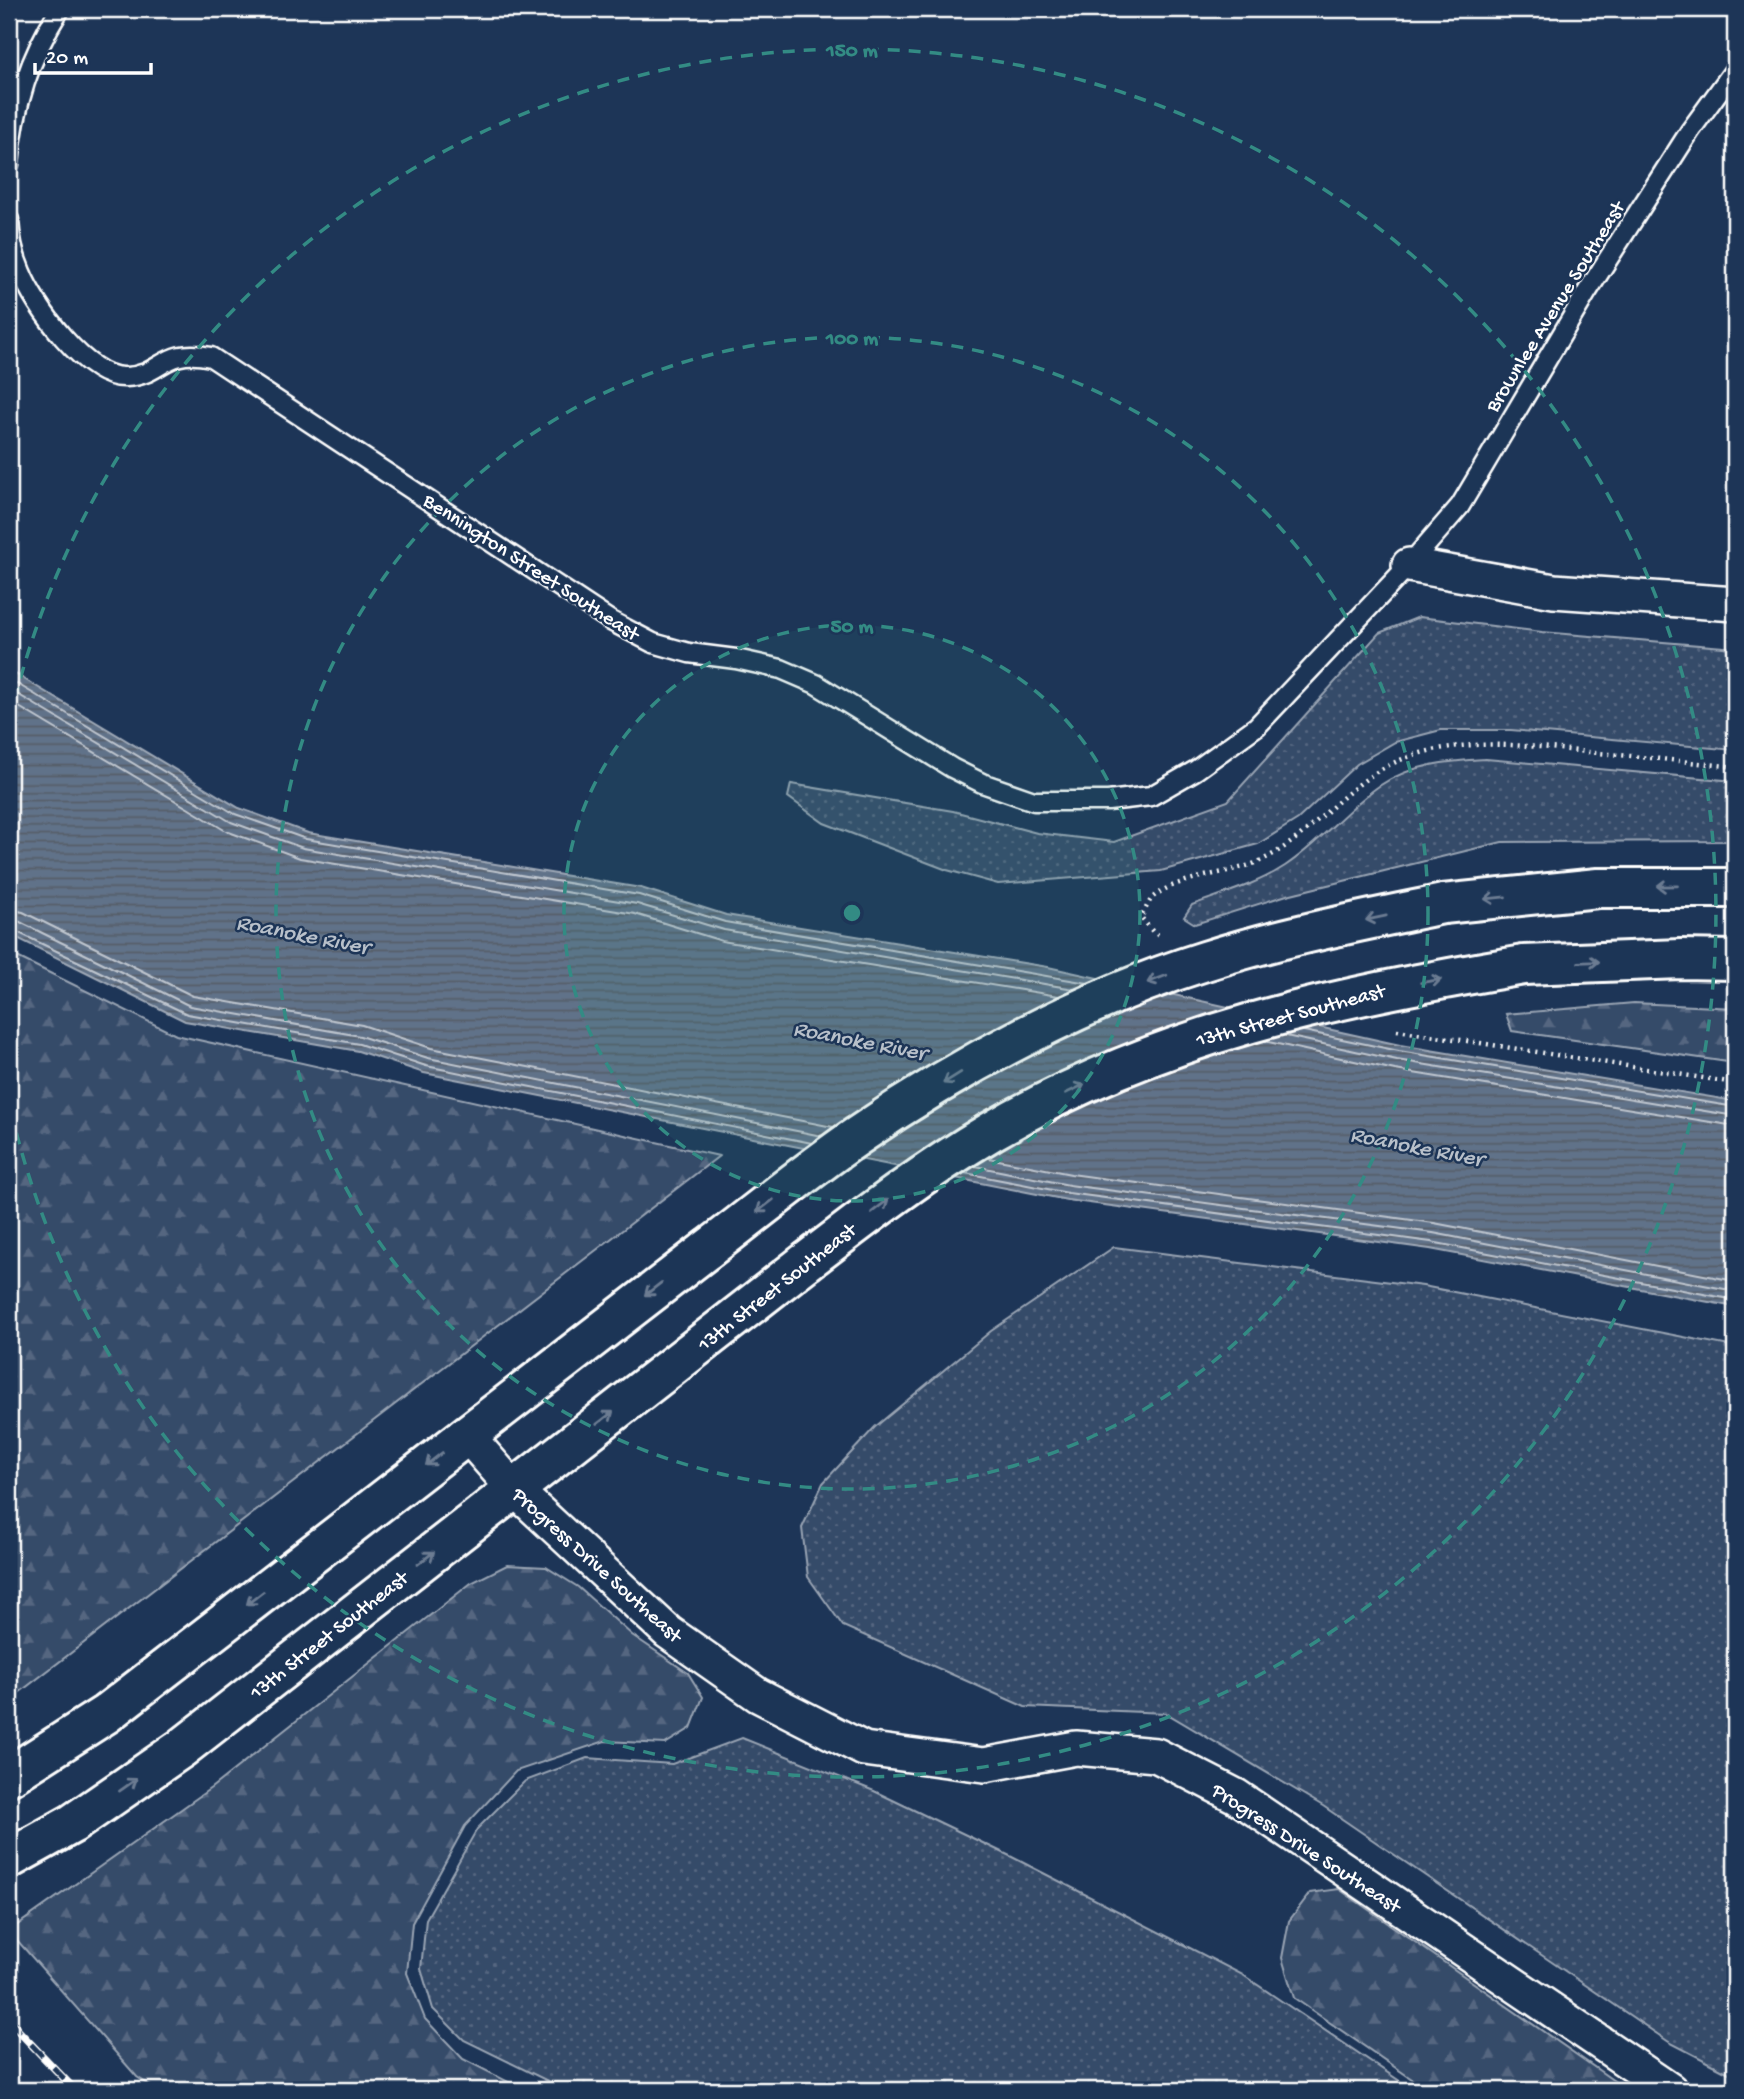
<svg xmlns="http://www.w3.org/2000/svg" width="1744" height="2099" font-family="'Gochi Hand',sans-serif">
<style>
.grass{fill:url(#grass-dots);stroke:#9aa5b4;stroke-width:2}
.forest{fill:url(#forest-firs);stroke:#9aa5b4;stroke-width:2}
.water{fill:url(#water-rules);stroke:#a0aab8;stroke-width:2}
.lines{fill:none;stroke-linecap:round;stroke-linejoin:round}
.shore{stroke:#c0c7d0;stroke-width:2}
.service-casing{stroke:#fff;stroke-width:23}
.minor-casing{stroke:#fff;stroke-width:38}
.secondary-casing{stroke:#fff;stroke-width:44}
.path{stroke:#fff;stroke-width:4.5;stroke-dasharray:2 5;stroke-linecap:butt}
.service{stroke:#1d3557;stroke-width:18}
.minor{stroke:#1d3557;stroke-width:33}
.secondary{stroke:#1d3557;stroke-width:38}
.rail-casing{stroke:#fff;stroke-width:8}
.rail{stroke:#1d3557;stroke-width:5;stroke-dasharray:16;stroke-linecap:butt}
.secondary-bridge-casing{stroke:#fff;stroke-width:44;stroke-linecap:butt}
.secondary-bridge{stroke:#1d3557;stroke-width:38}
.oneway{stroke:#6c7c92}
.ring{fill:none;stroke:#338b84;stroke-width:3.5;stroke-dasharray:12 9}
.labels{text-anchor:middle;stroke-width:5;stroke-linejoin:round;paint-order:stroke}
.street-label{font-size:21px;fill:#fff;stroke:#1d3557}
.water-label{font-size:23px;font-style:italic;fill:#b8c0ca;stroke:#1d3557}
.centre{fill:#338b84;stroke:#1d3557;stroke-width:3.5}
.ring-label{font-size:21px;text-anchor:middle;font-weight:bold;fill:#338b84;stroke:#1d3557;stroke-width:5;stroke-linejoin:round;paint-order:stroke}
</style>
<defs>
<pattern id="grass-dots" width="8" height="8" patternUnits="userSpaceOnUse" patternTransform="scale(1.75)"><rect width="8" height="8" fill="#364b69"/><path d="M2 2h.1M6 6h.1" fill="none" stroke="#546680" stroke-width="1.8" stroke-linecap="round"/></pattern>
<pattern id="forest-firs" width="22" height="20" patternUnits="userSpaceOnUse" patternTransform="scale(1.75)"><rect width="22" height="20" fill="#364b69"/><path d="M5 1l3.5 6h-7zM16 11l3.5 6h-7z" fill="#546680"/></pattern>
<pattern id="water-rules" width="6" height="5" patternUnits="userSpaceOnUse" patternTransform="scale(1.75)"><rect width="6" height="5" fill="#617289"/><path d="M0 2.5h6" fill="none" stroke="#555d67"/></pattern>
</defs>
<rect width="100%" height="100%" fill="#1d3557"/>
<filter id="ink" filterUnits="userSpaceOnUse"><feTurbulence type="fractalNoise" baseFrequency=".0143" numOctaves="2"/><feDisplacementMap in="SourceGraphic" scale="14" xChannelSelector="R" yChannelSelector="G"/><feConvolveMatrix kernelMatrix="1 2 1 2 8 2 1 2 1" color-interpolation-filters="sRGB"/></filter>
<g filter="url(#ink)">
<path class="grass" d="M1419,617l123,15 193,16v102l-224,-20h-70l-46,12 -38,22 -59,55 -40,25 -97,27 -163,13 -51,-14 -123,-47 -36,-26 3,-13 162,27 84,22 77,9 114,-41 151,-168z
M1486,759l249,22v60l-233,1 -215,53 -92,29 -11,-7 8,-12c30,-11 66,-21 93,-39 35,-23 61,-57 94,-80 32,-22 70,-25 107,-27z
M1114,1247l309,39 312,61v729l-66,-34 -346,-236 -157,-93 -141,-6 -182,-81 -35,-49 -6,-49 21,-45 52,-56 116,-96z
M742,1738l132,53 136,65 233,119 170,115h-847l-102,-50 -31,-31 -12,-40 5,-50 51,-90 48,-48 62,-23 85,6z"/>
<path class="forest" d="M9,953l167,82 543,121 -703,539 -7,2z
M1634,1003l101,5v55l-223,-32 -6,-17z
M507,1565l39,2 32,20 54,48 56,38 15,24 -12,31 -26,16 -60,-3 -89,30 -51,55 -53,97 -5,50 18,46 38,40 61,31h-367l-20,-13 -128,-146 202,-143 260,-205z
M1339,1889l288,201h-199l-134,-92 -12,-40 7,-37 21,-28z"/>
<path class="water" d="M9,670l230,138 69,25 333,55 85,27 322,52 352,78 335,56v206l-305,-58 -363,-49 -643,-127 -66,-22 -173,-30 -176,-87z"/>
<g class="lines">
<path class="shore" d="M9,679l226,135 71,25 333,56 86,27 363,61
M9,689l222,133 72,26 334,56 87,26 350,59
M9,701l217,130 74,27 335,56 87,27 336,55
M9,909l14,3 170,84 169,29 69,23 402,79
M9,919l9,2 172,85 170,30 68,22 394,78
M9,928l178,86 172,30 67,22 386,77
M1304,1031l95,20 336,56
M1286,1036l111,24 338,56
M1264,1041l131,29 340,56
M988,1158l83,16 363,49 301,58
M975,1166l94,19 364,48 302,58
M965,1173l103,20 363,49 304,58"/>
<defs>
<path id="service" d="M9,164c5,-58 20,-106 51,-155
M9,220c1,18 5,36 12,52 13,33 66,108 105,105 38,-2 36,-30 85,-20l400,264 42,22 36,10 47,6 45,10 35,15 136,84 30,15 52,18h74l43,-5 45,-26 61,-44 152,-161 51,-59 127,-214 103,-161 45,-62"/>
<path id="minor" d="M1409,565l145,26 181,13
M466,1434l48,55 154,143 90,63 106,54 120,16 92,-17 80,7 80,41 434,294"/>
<path id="secondary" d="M1443,904l155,-16h137
M1524,965l157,-6 54,1
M9,1776l97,-62 602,-465
M9,1859l63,-35 110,-76 624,-486"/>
</defs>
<use href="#service" class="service-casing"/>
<use href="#minor" class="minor-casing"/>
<use href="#secondary" class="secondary-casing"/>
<path class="path" d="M1158,935l-5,-3 -12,-15c4,-6 7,-14 11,-19 25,-23 80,-23 110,-38 46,-22 75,-65 118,-90 65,-38 147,-24 218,-17 46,4 91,9 137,14
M1397,1030l338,53"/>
<use href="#service" class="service"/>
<use href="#minor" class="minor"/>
<use href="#secondary" class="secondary"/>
<defs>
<path id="rail" d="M9,2021l66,69"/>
</defs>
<use href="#rail" class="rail-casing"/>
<use href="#rail" class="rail"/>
<defs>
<path id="secondary-bridge" d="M708,1249c49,-37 97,-77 148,-112 103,-71 230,-139 349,-176 78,-25 158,-40 238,-57
M806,1262c60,-46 120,-92 186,-131 166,-97 345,-135 532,-166"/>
</defs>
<use href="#secondary-bridge" class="secondary-bridge-casing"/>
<use href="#secondary-bridge" class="secondary-bridge"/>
</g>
<defs><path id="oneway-shaft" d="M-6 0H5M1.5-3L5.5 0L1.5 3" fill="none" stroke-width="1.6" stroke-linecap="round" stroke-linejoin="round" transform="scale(1.75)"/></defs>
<g class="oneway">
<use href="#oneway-shaft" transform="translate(1667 886) rotate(179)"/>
<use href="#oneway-shaft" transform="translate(1495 898) rotate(174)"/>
<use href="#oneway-shaft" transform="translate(1376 918) rotate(168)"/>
<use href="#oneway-shaft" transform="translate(1589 962) rotate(-2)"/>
<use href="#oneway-shaft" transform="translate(1157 979) rotate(159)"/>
<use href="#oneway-shaft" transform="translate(1431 981) rotate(-9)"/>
<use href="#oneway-shaft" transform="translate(952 1078) rotate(148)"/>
<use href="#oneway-shaft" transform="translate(1075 1089) rotate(-25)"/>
<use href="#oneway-shaft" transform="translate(765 1206) rotate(143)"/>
<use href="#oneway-shaft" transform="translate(880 1206) rotate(-37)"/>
<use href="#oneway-shaft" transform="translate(653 1289) rotate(142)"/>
<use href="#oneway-shaft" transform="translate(605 1418) rotate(-38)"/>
<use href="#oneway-shaft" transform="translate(434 1459) rotate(142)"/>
<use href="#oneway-shaft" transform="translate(426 1558) rotate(-38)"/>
<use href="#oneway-shaft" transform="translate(255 1598) rotate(142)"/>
<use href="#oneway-shaft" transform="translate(128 1785) rotate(-35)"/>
</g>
</g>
<circle cx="852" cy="913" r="288" fill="#338b84" fill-opacity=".12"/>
<g class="ring">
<circle cx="852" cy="913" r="288"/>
<circle cx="852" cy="913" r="576"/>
<path d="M10 719A864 864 0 1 1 10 1107"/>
</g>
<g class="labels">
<g class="street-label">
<text transform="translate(1554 306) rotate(-58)" y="7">Brownlee Avenue Southeast</text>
<text transform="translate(532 566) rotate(33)" y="7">Bennington Street Southeast</text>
<text transform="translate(1290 1014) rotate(-15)" y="7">13th Street Southeast</text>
<text transform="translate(776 1286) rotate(-38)" y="7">13th Street Southeast</text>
<text transform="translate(598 1564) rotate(42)" y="7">Progress Drive Southeast</text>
<text transform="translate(328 1634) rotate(-38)" y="7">13th Street Southeast</text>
<text transform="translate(1307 1847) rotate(33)" y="7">Progress Drive Southeast</text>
</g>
<g class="water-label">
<text transform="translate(303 933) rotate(11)" y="8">Roanoke River</text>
<text transform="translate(860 1039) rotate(11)" y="8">Roanoke River</text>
<text transform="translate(1417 1145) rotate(11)" y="8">Roanoke River</text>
</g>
</g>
<circle cx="852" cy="913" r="10" class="centre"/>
<g class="ring-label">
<text x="852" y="56">150 m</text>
<text x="852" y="344">100 m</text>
<text x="852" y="632">50 m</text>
</g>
<rect width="1744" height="2099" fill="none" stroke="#1d3557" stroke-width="35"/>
<rect x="18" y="18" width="1709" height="2064" fill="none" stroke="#fff" stroke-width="2.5" filter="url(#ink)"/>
<path d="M35 63v10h116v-10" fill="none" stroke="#ffffff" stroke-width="3.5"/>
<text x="46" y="63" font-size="21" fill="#ffffff" stroke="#1d3557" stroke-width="5" paint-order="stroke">20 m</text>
</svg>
